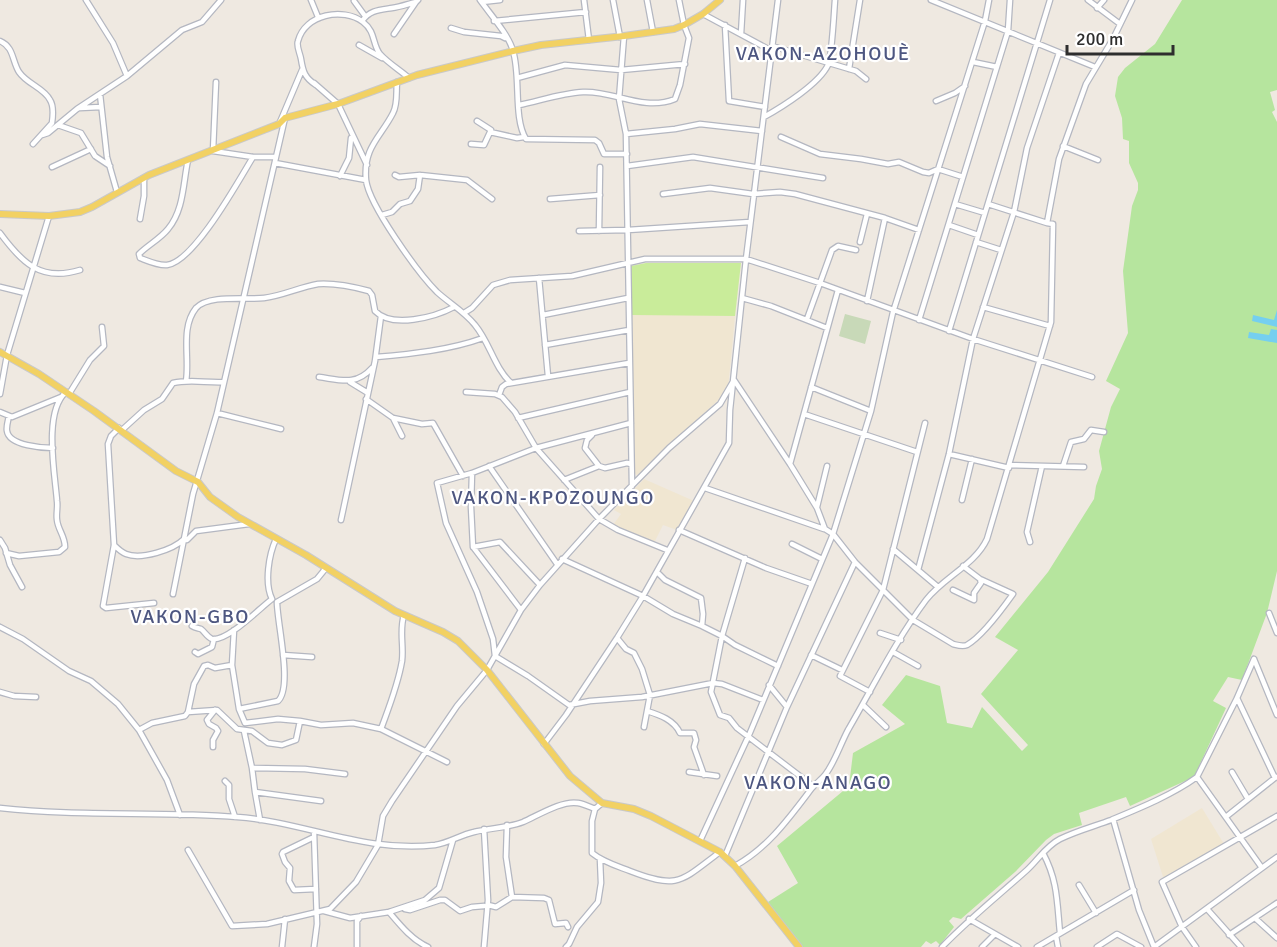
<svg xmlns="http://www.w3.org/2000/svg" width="1277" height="947" font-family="Signika,sans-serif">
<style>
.education{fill:#f0e6d1}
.green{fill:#b6e59e}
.cemetery{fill:#c8d9b8}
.pitch{fill:#c9ec9a}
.water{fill:#75cff0}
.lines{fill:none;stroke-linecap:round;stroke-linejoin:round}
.minor-casing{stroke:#b4b7c1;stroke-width:7}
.major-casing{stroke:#c9c9c9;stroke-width:8}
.minor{stroke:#fff;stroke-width:4.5}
.major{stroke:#f2d163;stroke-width:6}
.labels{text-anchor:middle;stroke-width:4.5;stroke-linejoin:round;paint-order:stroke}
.quarter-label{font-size:20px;letter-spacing:1.5px;fill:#4d5680;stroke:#fff}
</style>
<rect width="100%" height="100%" fill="#efe9e1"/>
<path class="education" d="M662,314l73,2 -7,73 -3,5 -88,81 -2,-1 -4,-159z
M644,479l50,22 -17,29 -14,-5 -9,18 -41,-18 8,-11 -7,-4z
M1202,808l22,36 -60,36 -13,-41z"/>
<path class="green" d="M1182,0h95v90l-7,2 5,18 -3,2 5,10v449l-10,42 -25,67 -14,-3 -15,24 13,7 -32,69 -64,29 -4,-9 -47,16 3,12 -28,9 -8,6 -31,32 -54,47 -8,-2 -4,4 5,6 -14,18 -4,-4 -5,3 -5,-3 -5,6h-120l-33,-45 30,-19 -21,-37 72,-60 4,-33 52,-29 -23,-19 24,-30 34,11 7,37 25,5 10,-21 40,44 6,-6 -47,-51 37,-44 -23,-13 53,-65 46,-73 2,-13 6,-17 -3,-18 12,-44 9,-18 -14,-8 22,-48 -5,-62 9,-65 6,-16v-7l-9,-20v-22l-6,-2 -1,-21 -7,-22 3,-19 7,-9 30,-24z"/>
<path class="cemetery" d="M845,314l26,7 -6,23 -26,-8z"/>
<path class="pitch" d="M646,263h95l-6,53 -104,-1v-49z"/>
<path class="water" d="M1277,310v17l-25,-6 1,-6 21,5z
M1271,329l6,1v13l-29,-5 1,-6 20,3z"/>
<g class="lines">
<defs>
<path id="minor" d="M86,0l27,43 14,33
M311,0l7,17
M480,0c10,14 29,35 33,51 8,25 0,67 13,88l69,1 4,3 5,11h23
M584,0l5,40
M613,0l7,37
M647,0l6,32
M931,0l164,67
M1088,0l32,24
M354,1l11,15
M482,2l18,-2
M1097,8l7,-8
M703,14l69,37
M362,21c8,-11 17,-11 30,-13 8,-1 16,-4 24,-6l2,-2
M494,21l92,-9
M725,25l4,76 36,6
M451,28l13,4 37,4 4,2
M394,34l22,-32
M741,34l2,-34
M624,36l-5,63 7,35 6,352
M0,41c14,6 12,20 19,31 8,12 25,16 31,28 4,6 3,16 2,23l-19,21
M359,45l23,13
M772,46l84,25 10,8
M973,62l24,5
M849,69l11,-69
M517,78l48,-13 56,5 64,-6
M216,82l-3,69 40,6h23
M397,82c-1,9 1,22 -4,31 -12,24 -30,34 -27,67 3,25 52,93 71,112 12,11 28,20 38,33 15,18 19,42 36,58
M314,83l24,21 29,61
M316,85c-11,-7 -13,-13 -15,-26 -1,-6 -5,-13 -3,-18 7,-27 45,-34 65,-19 13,10 9,22 17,32 8,9 20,16 29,24
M100,94l7,63 10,35
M936,101l19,-8 10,-7
M519,105c20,-4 43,-12 64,-13 30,-2 60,20 92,7l5,-14 9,-47 -5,-13 -5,-25
M80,108l21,-1
M764,117c18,-10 55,-33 64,-52 4,-9 6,-53 7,-65
M280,122l22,-52
M58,125l23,8 14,23 15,10
M490,132l27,6 7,-1
M626,134l49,-5 25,-5 62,7
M42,135l6,-2 29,-24 50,-33 55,-46 20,-8 19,-22
M781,137l39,17 41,5 27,5 11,-2 24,10 6,1 9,-4 25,8
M471,144l13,1 7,-15 -14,-9
M1063,146l35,14
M188,160c-5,23 -4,50 -20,69 -8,10 -20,16 -29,25l1,4c8,3 19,8 27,7 27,-3 72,-85 86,-108
M275,163l91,17
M627,166l66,-9 130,21
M52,167l39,-18
M395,175l4,2 21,-2 47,5 25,19
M340,176l9,-18 2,-20
M663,194l47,-6 43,6 27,-2 15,2 90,24 34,12
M550,199l50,-4
M955,204l30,9
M988,204l59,19
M382,215l10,-3 8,-8 10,-3 8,-12 2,-14
M140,219l4,-23v-18
M949,225l29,10
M579,231l49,-1 122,-8
M599,231l1,-64
M0,233c22,30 41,49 80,37
M860,242l7,-28
M976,242l25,8
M539,278l9,98
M0,287l25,6
M742,298l29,8 56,22
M867,301l18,-83
M983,307l67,19
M464,313l8,-5 21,-23 17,-5 62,-4 73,-17h101l74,24 153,56 119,38
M543,315l85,-17
M807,319l25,-69 6,-4 18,4
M919,320l89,-289 2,-31
M949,331l101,-331
M545,345l84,-15
M376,357c35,-3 74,-7 107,-19
M319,377c22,3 37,9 53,-9
M186,381c4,-23 -6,-53 10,-73 13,-14 50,-8 68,-10 18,-2 36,-11 54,-14 15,-1 36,3 51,7l3,4 3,16c17,18 60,6 79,-4
M350,382l18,11
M811,387l60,24
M466,392l29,2 7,3 13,15 21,36 63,71 19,11 49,20
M0,394l7,-39 42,-139
M69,394l21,-34 14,-14 -2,-19
M499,395l3,-8 4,-3 123,-21
M366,399l27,19 29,6 11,-1 30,53
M0,412l12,5 49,-20
M217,413l64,16
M804,414l113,38
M9,416c-1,5 -3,11 -2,15 2,15 37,17 46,17
M393,418l9,18
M518,418l112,-26
M631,423l-95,25 -64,25 -35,10 9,40 31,69 16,47 2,17 33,20 41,29 21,-4 52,-4 71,-14 9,1 41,16
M119,428l-8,8 -3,8 6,101 -11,61 3,2 48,-5
M122,430l22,-20 18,-11 11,-16c16,-4 34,0 51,-1
M592,435l-5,5 -2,8 14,18
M949,454l60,14
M790,464l48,-174
M1010,465l74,2
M489,466l68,98
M1063,466l8,-24 13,-3 7,-9 13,2
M472,473l-1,34 2,40 48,63
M564,480l35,-14 6,2 22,-5 4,1
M705,488l119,41
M962,500l10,-41
M817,507l10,-41
M341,520l34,-159 6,-45
M679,530l87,38 46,16
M0,540l5,8 5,17 12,22
M1030,542l-3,-10 15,-66
M792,544l30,15
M114,545c4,4 7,7 12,9 15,6 47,-4 58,-15l3,1 9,-9 53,-7
M473,547l27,-5 40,43
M893,549l45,38
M6,553l13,3 40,-4 6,-5c0,-11 -7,-17 -8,-27 -1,-6 1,-13 0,-19 -2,-27 -14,-89 9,-109
M745,558l-23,78 13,9 43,21
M562,559l81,37 30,18 29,12
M918,570l31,-116 24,-115 41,-127 13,-64 32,-95
M659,574l6,6 36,18 2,16 -1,12 20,10 -11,56 9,23 9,3 8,10 76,58
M953,590l21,10v-7l7,-10 -1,-4
M173,594l20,-100 24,-81 68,-295
M272,599c-8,-16 -3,-45 4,-60
M1269,613l8,20
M192,626c3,2 6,2 9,3 4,3 6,8 11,10 15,3 48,-31 60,-40
M0,627l23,12 46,32 22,10 27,23 21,26 13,-7 33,-7 3,-4 29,-2 20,19 15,2 16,12 14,2 14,-5 4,-19 21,4 32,-2 28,6 66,33
M880,633l21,7
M617,638l9,11 8,4 8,16 8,26 -6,32
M195,652l3,2 14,-7 2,-8
M893,652l25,14
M283,655l29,2
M811,655l31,15
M1254,659l23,56
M232,665l7,44
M769,685l18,22
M0,692l14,4 22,1
M870,692l-30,-16 43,-86 42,-167
M1237,698l38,80
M863,705l23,22
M647,711c13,4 27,9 33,22h14l2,7 -2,7 10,28
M188,712l6,-28 10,-18 4,-1 7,3 17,-3 2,-35
M300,721l-22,-2 -33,4 -6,-14 39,-8c15,-14 -1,-78 -1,-99l40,-23 9,-11
M381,729c8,-22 17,-44 21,-68 2,-16 -3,-30 2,-46
M139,730l28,50 13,35
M244,731l8,37 53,1 40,5
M544,744l22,-29 51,-77 26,-42 86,-153 1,-33 16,-151 32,-259
M213,747v-7l5,-9 -2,-3 -7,-4 -2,-4 8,-10
M252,768l3,24
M689,772l28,4
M1232,772l16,27
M1197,777l65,91
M225,781l4,4v14l6,18
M0,808c79,9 158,3 237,9 68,5 127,36 198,28 14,-2 25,-10 39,-13 15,-4 34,-4 49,-10 14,-6 39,-22 55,-19 6,1 12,4 17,6l7,-6
M595,809l-3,12v32c11,9 25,13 38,18 49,19 51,10 90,-19
M1227,816l49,-39
M1113,819l26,91 15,37
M260,820l-5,-28 66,9
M507,825l-1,32 6,40
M314,837l-31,15 -1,2 3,8 5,6 -1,13 5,9 22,-1
M700,841l49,-106 84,-201 38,-123 22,-99 92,-291 4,-21
M188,850l44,76 35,-2 63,-15 26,-27 22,-37 5,-29 9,-15 65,-95 30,-36 34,-60 19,-25 59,-66 70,-71 51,-44 14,-24 56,84 27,44 8,21 8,5 22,28 58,58 40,24c4,1 9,3 14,1 14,-8 36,-37 46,-51l-33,-15 -17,-13
M1043,853c15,28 14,50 17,80
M725,856l62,-149 68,-145
M735,866c33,-18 55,-49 77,-78 4,-5 9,-8 13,-13 10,-13 15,-30 23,-45 25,-43 48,-90 78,-130 18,-23 49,-35 61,-61l64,-217 2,-98 -6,-1 12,-64 27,-75 27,-45 19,-39
M1079,885l17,28
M488,905l8,2 16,-10 32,1 5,2 6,24 11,-1 2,4
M405,909l5,1 30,-10h5l15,11 12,-4 12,-1
M1208,910l33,37
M324,911l26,7 39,-6 36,-12 14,-12 14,-48
M389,912c11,13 23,28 39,35
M969,919l49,28
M1256,919l21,19
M1229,935l48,-32
M1056,936l2,11
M282,947l3,-28
M314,947l3,-23 -3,-92
M357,947v-26l4,-5
M484,947l4,-47 -4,-71
M566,947l3,-3 8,-17 21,-25 3,-19 -1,-24
M942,947c27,-28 56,-51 85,-77 11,-10 19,-24 33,-31 16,-8 35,-13 51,-19 29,-12 61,-25 86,-43l40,-79 17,-39
M982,947l13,-13
M1037,947l97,-57
M1097,947l20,-13 24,13
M1154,947l123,-90
M1196,947l-14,-20 -20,-45 115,-66"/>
<path id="major" d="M0,214l49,2 31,-4 12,-5 57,-32 130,-51 6,-6 53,-14 79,-29 96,-24 28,-6 83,-9 50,-7 10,-4 19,-11 17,-14
M0,352l39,22 55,37 82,60 22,11 12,15 28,20 68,38 89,56 48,21 15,9 29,29 83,106 32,27 32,6 17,7 69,36 15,14 64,81"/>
</defs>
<use href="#minor" class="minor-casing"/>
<use href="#major" class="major-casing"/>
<use href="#minor" class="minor"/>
<use href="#major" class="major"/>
</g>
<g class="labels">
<g class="quarter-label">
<text x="823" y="60">VAKON-AZOHOUÈ</text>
<text x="553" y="504">VAKON-KPOZOUNGO</text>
<text x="190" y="623">VAKON-GBO</text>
<text x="818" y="789">VAKON-ANAGO</text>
</g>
</g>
<path d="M1067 45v9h106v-9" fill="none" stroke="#2e2e2e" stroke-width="3"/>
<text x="1076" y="45" font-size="18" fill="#2e2e2e" stroke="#ffffff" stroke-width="4.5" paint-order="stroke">200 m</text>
</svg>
